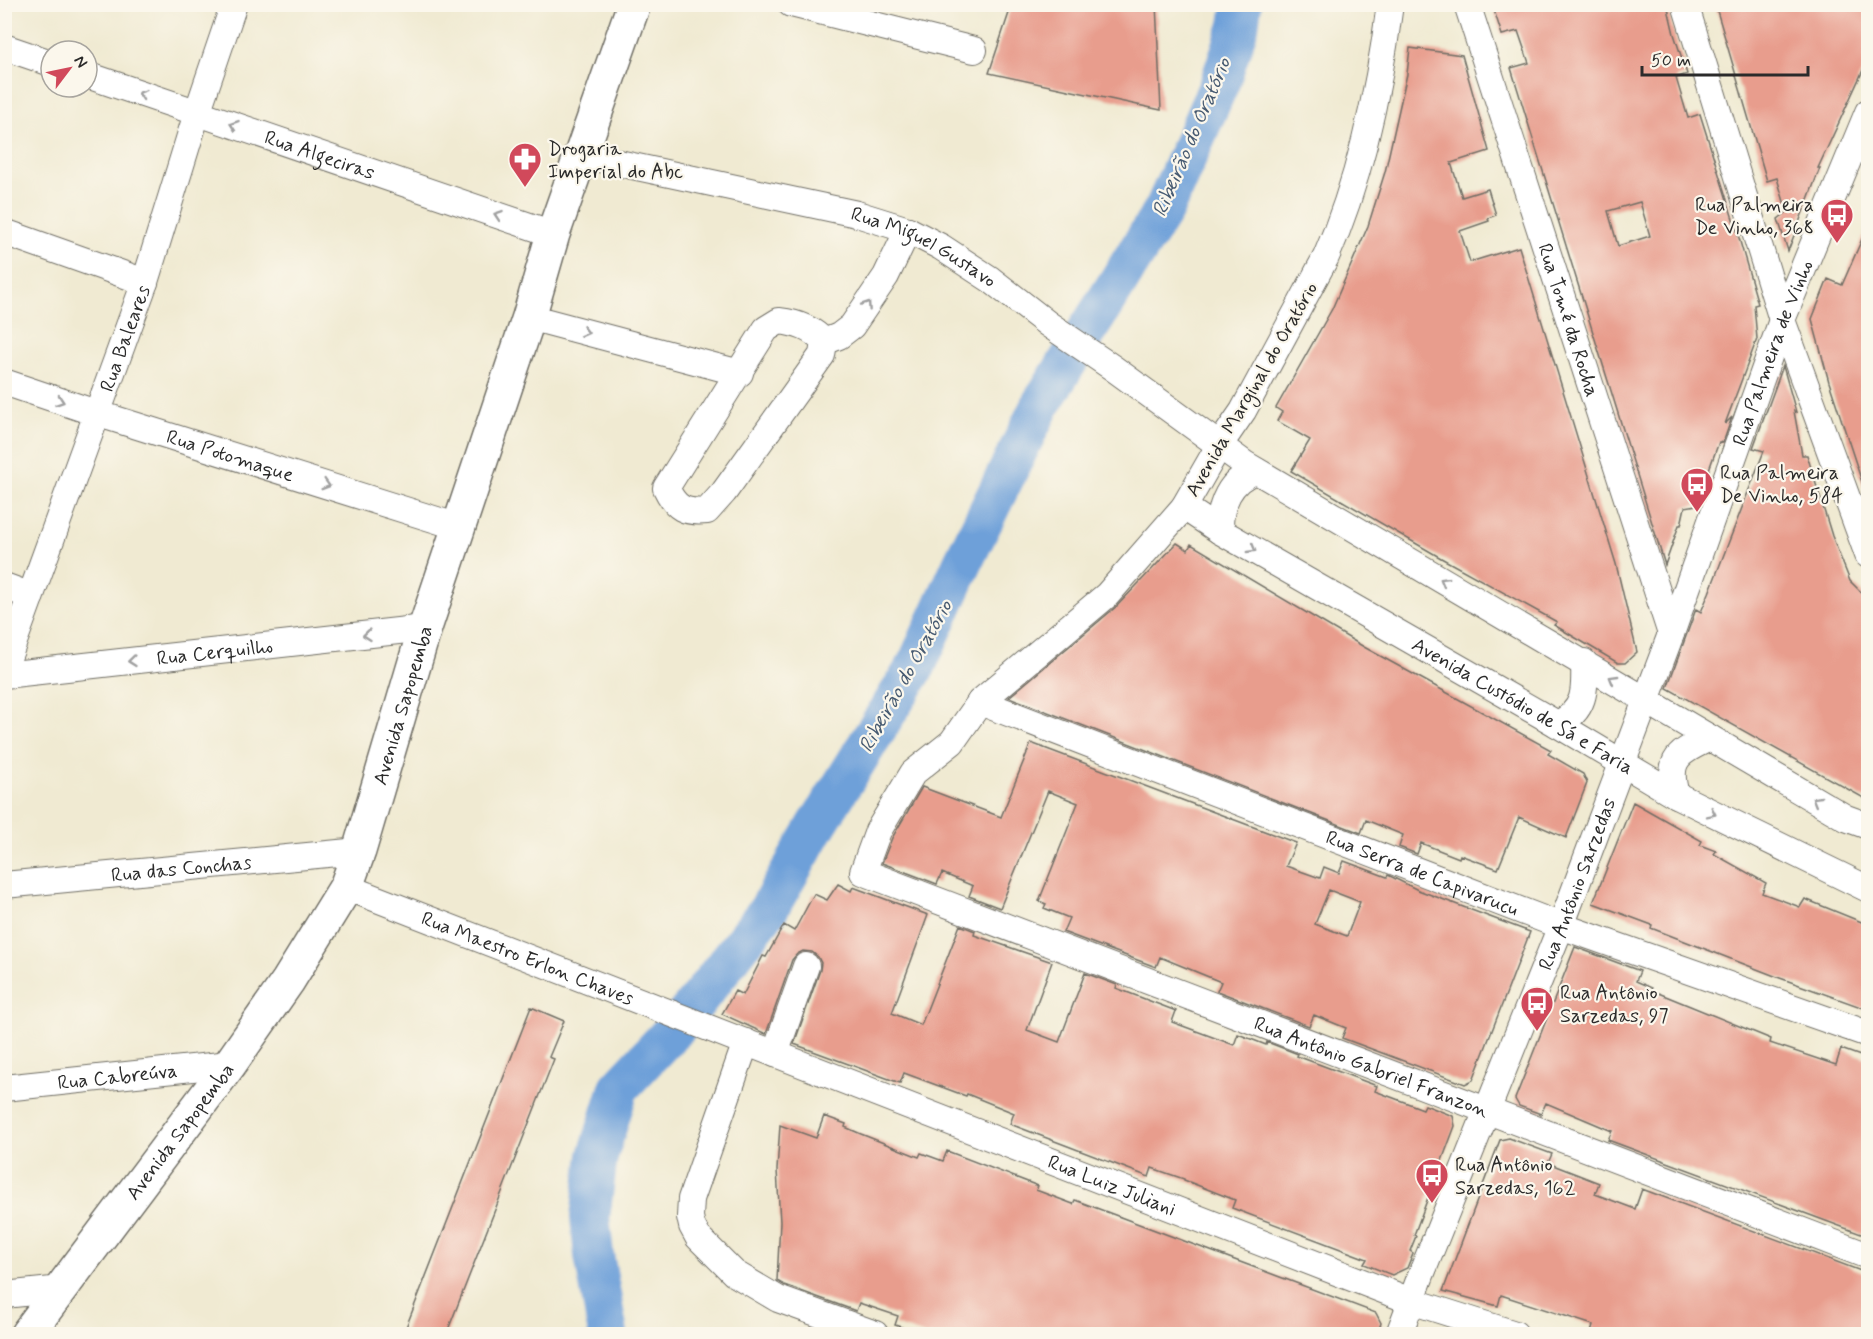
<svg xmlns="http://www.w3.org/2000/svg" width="1873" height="1339" font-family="Mynerve,sans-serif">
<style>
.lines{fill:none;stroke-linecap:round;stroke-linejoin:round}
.river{stroke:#6ea0d9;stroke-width:40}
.building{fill:#e89d8d;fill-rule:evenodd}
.minor-casing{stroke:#706e65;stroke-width:28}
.major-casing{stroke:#706e65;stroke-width:36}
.minor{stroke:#fff;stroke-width:26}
.major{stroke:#fff;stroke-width:33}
.oneway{stroke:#a0a0a0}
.labels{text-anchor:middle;stroke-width:4.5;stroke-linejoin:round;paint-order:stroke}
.poi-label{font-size:20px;fill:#2b2b2b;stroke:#fbf7ec;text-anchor:start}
.street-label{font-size:20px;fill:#2b2b2b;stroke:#fbf7ec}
.water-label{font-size:21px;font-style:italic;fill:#465a71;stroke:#fbf7ec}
</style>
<rect width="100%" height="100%" fill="#fbf7ec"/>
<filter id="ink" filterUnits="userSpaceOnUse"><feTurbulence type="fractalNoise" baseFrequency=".0167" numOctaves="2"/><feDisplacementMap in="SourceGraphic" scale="12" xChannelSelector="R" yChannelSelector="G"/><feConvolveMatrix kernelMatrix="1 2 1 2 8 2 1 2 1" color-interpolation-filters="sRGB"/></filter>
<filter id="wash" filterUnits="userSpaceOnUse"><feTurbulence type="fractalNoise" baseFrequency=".008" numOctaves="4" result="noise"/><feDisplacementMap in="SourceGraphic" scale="24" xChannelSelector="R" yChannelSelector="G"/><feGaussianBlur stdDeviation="1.35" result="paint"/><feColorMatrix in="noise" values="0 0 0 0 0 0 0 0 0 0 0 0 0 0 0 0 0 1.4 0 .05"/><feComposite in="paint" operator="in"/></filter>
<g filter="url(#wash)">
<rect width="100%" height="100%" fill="#f0ead2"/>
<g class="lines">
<path class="river" d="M608,1334l-14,-79 -4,-38 8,-61 21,-68 60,-64 89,-114 49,-85 99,-159 48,-106 77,-156 123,-195 56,-127 19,-56 3,-22"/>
</g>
<g id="blocks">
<path class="building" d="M1012,4h144l5,106 -172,-37z
M1492,4h175l7,30 13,40 -11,4 12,40 12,-4 39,124 19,66 -4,1 3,34 -32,85 7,-7 -9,26 -4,-1 -23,63 -11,2 -4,18h-2l-14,40 -154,-497 18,-5 -11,-32 -16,4zM1640,202l10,34 -32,10 -10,-35z
M1715,4h154v53l-51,111h2l-32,83 -10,-32 9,-7 -10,-34 -10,3z
M1410,48l52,7 27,96 -38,12 11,34 26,-8 8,26 -8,3 1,3 -29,10 10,31 49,-15 97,317 21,88 -12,11h-7l-64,-38 3,-3 -116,-64 -150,-87 19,-31 -33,-19 5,-9 -6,-4 56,-99 36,-83 17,-54 22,-98z
M1869,223v267l-4,1 -36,-109 -17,-63 16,-40 14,6z
M1783,366l13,46 -2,-1 8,44h5l25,81 18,45 19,19v201l-202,-113 29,-79 5,3 8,-19 55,-142 -11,-3z
M1177,543l11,7 3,-6 173,103 187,103 -3,4 35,20 4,9 -21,55 -47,-21 -21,52 -38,-14 -1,3 -38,-15 -4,11 -18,-7 4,-12 -37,-15 -5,13 -352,-136 108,-91z
M1031,743l265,100 -10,23 34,12 4,-11 15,6 5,-12 43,16 1,-2 30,15 112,42 -57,148 -8,4 -123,-46 4,-10 -32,-13 -5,11 -92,-35 4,-9 -61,-25 -4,10 -93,-35 6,-14 -25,-10 2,-4 -7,-3 39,-98 -30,-12 -48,117 -31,-12 4,-10 -31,-13 -5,11 -55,-21 10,-25 30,-51 79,30zM1329,890l31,12 -13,34 -32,-12z
M1633,802l69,39 -2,4 16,6 -2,3 52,29 -4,10 38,14 5,-8 64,26v85l-89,-32 -129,-50 1,-3 -59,-22z
M838,884l13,7 2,-4 75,28 -36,98 29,12 39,-100 15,6 -1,4 78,27 -25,68 32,12 26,-69 32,12 -1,3 60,23 -4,11 62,23 4,-11 28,11 1,-3 31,12 -1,2 80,30 -2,5 48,18 2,-4 28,11 2,10 -41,109 2,1 -6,15 3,2 -6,15 -15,7 -28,-11 3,-5 -135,-51 3,-8 -51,-20v-1l-32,-11 -3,9 -139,-53 4,-11 -47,-19 -1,2 -62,-23 -4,10 -106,-39 26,-74 1,-7 -3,-6 -6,-5 -9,-1 -6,3 -5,6 -26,74 -44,-20 13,-23 8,4 20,-39 3,1 18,-32 10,6 20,-37 13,6z
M1575,947l65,24 -4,10 16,7 -1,2 120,49 -1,4 66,22 5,-16 28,10v178l-261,-97 4,-9 -66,-28 -5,11 -22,-8 -4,-7z
M531,1007l33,14 -15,36 5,2 -108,276h-43z
M824,1116l22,8 -1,3 16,7 58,23 2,-4 22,8 4,-10 91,35 -2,4 37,14 2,-4 301,113 5,10 -4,12h-452l-30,-10 3,-9 -39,-13 -3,8 -72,-26 -7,-4 3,-59 -3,-52 3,-45 36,13z
M1509,1138l43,16 -4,9 51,20 -4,11 40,15 7,-20 227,85v61h-279l3,-10 -92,-30 -3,11 -55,-15 57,-151z"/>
</g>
</g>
<g filter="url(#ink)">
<use href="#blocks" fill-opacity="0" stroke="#706e65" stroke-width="1.5"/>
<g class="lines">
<defs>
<g id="minor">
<path d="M791,4l183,46"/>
<path id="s1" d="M1390,4c-11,87 -29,173 -64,253l-83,154 -24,35 -35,61 -77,88 -127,107 -28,40 -39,31 -35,58 -15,41 1005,384"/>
<path id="s2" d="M1467,4l204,630"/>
<path d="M1685,4l97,316 86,235"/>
<path d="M4,47l47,16"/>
<path id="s3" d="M87,75l466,159"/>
<path id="s4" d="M581,155l276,59 51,16 33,17 49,32 58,45 65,44 132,96 601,354 22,8"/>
<path d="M4,232l141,50"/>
<path d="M529,317l211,56"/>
<path d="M779,321c18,2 33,7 45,21l-2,13 -98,137 -17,19c-22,2 -31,-2 -41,-23l100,-159z"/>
<path d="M824,342l15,-6 13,-10 34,-50 22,-46"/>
<path id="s5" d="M4,382l95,32 360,113"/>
<path id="s6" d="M1184,507l36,24 337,193 119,71 192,94"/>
<path d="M1220,531c-1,-26 10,-52 36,-60"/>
<path d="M4,586l27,10"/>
<path id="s7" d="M4,669l141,-387 52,-169 37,-109"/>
<path id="s8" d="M4,675l421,-47"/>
<path id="s9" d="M980,702l581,224 307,108"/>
<path d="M1557,724c29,-13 28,-34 27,-62"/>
<path d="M1676,795c-10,-36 3,-43 34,-57"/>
<path id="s10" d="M4,885l355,-34"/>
<path id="s11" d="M346,887l1065,414 104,33"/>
<path d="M746,1042l-55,157 -1,18 2,9 6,11 36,36 44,26 97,35"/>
<path d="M775,1054l31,-88"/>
<path id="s12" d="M4,1088l226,-24"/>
<path d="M4,1295l58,-6"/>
<path id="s13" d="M1399,1334l22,-59 140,-349 110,-292 111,-314 86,-208"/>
</g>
<g id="major">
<path id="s14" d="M27,1334l203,-270 58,-83 58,-94 13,-36 66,-223 104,-311 24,-83 81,-230"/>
</g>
</defs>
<use href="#minor" class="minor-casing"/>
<use href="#major" class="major-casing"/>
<use href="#minor" class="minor"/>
<use href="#major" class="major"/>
</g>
<defs><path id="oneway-chevron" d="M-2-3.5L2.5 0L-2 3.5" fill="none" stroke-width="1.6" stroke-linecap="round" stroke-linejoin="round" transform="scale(1.5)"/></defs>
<g class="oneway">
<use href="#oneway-chevron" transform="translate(142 94) rotate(-161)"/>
<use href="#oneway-chevron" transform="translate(234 125) rotate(-161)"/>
<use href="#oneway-chevron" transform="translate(498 215) rotate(-161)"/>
<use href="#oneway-chevron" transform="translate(867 305) rotate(-56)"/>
<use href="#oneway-chevron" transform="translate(585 332) rotate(15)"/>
<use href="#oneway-chevron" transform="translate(60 401) rotate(19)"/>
<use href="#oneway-chevron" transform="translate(326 485) rotate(17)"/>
<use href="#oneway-chevron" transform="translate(1252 549) rotate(30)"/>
<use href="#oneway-chevron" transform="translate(1444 581) rotate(-150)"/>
<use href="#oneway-chevron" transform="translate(367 635) rotate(174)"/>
<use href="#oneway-chevron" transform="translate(132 661) rotate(174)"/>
<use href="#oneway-chevron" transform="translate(1613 679) rotate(-150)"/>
<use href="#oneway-chevron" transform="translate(1816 800) rotate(-149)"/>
<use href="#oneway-chevron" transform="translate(1712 813) rotate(26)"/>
</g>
</g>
<defs>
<symbol id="pharmacy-pin" viewBox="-11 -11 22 30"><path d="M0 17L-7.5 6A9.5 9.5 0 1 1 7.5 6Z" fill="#d1495b" stroke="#fbf7ec"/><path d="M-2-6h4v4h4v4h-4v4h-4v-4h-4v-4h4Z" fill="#fff"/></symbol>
<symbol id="bus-pin" viewBox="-11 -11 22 30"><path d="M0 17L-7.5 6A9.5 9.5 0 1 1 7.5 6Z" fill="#d1495b" stroke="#fbf7ec"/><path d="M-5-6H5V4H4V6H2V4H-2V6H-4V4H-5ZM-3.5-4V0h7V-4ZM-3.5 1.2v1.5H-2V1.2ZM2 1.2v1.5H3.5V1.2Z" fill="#fff"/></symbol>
</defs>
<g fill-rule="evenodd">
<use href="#pharmacy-pin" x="506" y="140" width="38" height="52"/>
<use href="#bus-pin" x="1818" y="196" width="38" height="52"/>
<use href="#bus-pin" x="1678" y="465" width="38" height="52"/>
<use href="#bus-pin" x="1518" y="984" width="38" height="52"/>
<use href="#bus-pin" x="1413" y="1156" width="38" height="52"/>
</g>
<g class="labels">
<g class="poi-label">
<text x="548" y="155">Drogaria<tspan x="548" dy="23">Imperial do Abc</tspan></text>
<text x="1814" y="211" text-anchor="end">Rua Palmeira<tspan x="1814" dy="23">De Vinho, 368</tspan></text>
<text x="1720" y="479">Rua Palmeira<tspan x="1720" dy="23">De Vinho, 584</tspan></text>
<text x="1560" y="999">Rua Antônio<tspan x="1560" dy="23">Sarzedas, 97</tspan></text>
<text x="1455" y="1171">Rua Antônio<tspan x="1455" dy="23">Sarzedas, 162</tspan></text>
</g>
<g class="street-label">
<text dy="7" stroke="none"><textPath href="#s3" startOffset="246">Rua Algeciras</textPath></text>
<text dy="7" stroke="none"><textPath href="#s4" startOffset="357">Rua Miguel Gustavo</textPath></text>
<text dy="7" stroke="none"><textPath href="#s2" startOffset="332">Rua Tomé da Rocha</textPath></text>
<text dy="7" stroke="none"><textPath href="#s7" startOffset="352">Rua Baleares</textPath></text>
<text dy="7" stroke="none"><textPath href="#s13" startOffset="1050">Rua Palmeira de Vinho</textPath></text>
<text transform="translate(1251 389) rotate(-60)" y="7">Avenida Marginal do Oratório</text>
<text dy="7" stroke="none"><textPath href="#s5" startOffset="238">Rua Potomaque</textPath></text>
<text dy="7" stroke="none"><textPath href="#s8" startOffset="212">Rua Cerquilho</textPath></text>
<text dy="7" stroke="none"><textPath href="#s6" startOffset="393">Avenida Custódio de Sá e Faria</textPath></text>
<text dy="7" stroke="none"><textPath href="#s14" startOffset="740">Avenida Sapopemba</textPath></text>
<text dy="7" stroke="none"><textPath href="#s10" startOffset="178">Rua das Conchas</textPath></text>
<text dy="7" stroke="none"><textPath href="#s9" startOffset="474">Rua Serra de Capivarucu</textPath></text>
<text dy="7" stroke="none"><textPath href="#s13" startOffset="484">Rua Antônio Sarzedas</textPath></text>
<text dy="7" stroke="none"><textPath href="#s11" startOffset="195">Rua Maestro Erlon Chaves</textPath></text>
<text dy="7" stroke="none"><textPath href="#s1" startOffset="1587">Rua Antônio Gabriel Franzon</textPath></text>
<text dy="7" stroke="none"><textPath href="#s12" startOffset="114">Rua Cabreúva</textPath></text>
<text dy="7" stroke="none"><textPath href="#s14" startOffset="254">Avenida Sapopemba</textPath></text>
<text dy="7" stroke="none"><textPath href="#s11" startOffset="822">Rua Luiz Juliani</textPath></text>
</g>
<g class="water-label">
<text transform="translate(1191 137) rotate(-67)" y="7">Ribeirão do Oratório</text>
<text transform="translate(905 676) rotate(-61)" y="7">Ribeirão do Oratório</text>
</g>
</g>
<rect width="1873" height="1339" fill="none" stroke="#fbf7ec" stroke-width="24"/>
<g transform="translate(69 69) rotate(58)"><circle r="28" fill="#fbf7ec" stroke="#a8a59f" stroke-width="1.5"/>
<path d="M0-4.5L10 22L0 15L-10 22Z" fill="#d1495b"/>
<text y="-9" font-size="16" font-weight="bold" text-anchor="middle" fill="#2b2b2b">N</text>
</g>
<path d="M1642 66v9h166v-9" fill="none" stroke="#2b2b2b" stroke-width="3"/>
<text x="1651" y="66" font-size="18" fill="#2b2b2b" stroke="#fbf7ec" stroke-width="4.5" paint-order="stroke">50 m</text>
</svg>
